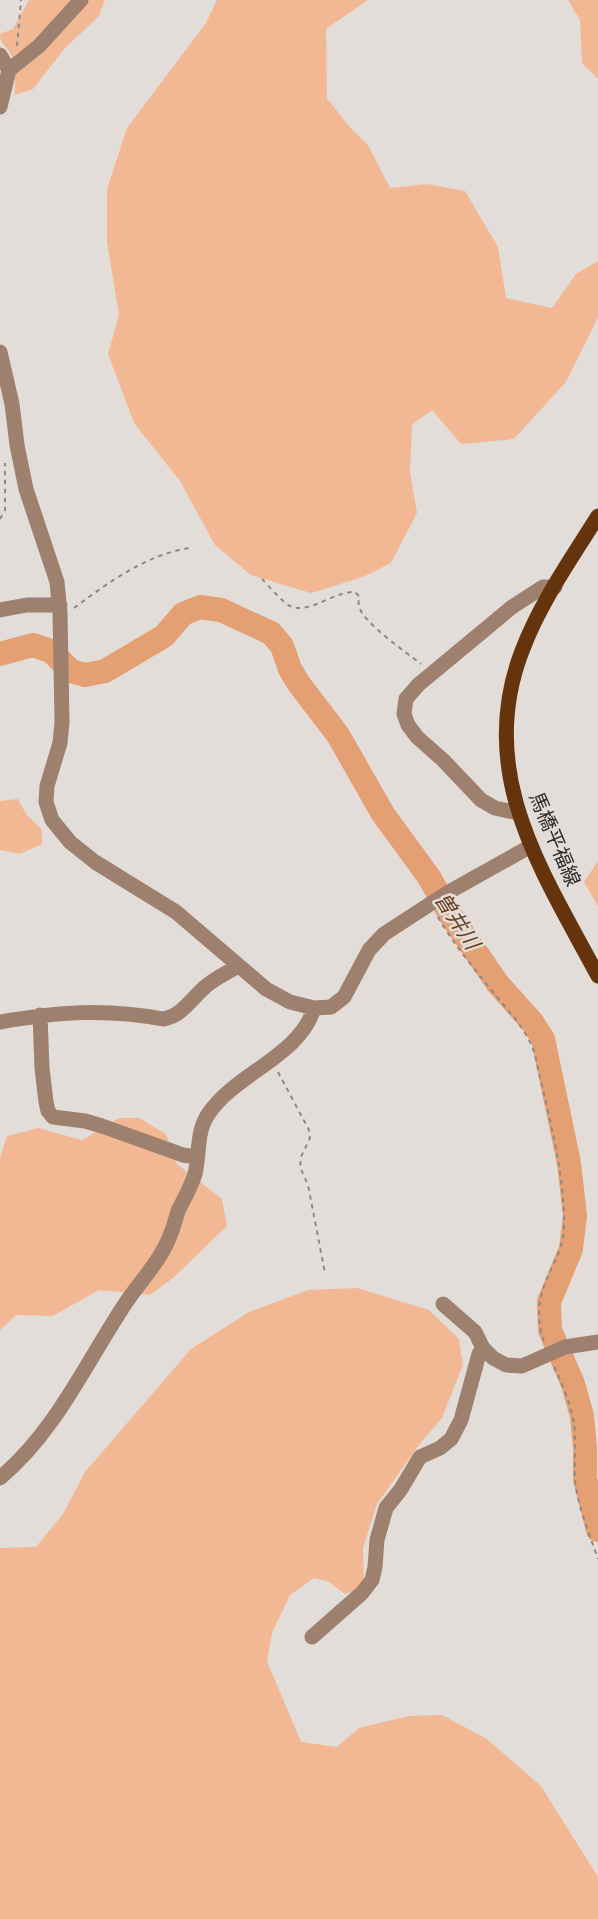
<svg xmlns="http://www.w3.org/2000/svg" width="598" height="1919" font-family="'Noto Sans','Noto Sans JP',sans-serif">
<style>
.green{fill:#f2b893}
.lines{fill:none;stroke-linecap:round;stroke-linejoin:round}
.river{stroke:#e49f72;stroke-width:24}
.path{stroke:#8e8986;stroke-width:2;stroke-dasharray:4.5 4.5;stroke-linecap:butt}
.minor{stroke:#9e806e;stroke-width:15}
.major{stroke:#65330c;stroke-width:15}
.labels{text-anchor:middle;stroke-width:5;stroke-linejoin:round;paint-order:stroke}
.street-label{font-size:20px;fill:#2d2a29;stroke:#e3ddd9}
.water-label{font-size:21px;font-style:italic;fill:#683a1a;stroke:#e3ddd9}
</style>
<rect width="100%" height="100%" fill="#e3ddd9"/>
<path class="green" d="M29,0h76l-6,16 -34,32 -32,41 -18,6c0,-13 1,-28 -4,-40 -4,-9 -11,-11 -11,-21l13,-5z
M217,0h151l-42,29 1,69 20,26 21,21 22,43 37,-4 38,7 33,56 8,51 46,10 24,-34 22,-13v57l-32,64 -52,57 -53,5 -29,-34 -20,15 -2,47 7,41 -26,50 -28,14 -52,16 -60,-18 -36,-30 -35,-64 -46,-58 -26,-69 11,-39 -12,-73v-53l20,-61 79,-105z
M568,0h30v79l-16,-16 -2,-43z
M18,799l8,15 16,16v14l-22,10 -20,-4v-49z
M598,861v45l-14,-24z
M119,1118h20l27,16 11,30 45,35 5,27 -54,52 -23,17 -51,-5 -46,26 -37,-1 -16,15v-172l7,-22 31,-8 44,12z
M357,1288l72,22 30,29 4,26 -21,53 -24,28 -41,58 -14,44 1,38 -19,8 -16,-12 -15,-4 -24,17 -18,38 -5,28 34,81 36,5 22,-19 50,-12 33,-1 45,24 54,47 57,91v42h-598v-371l36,-1 27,-33 22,-42 106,-123 58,-37 59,-22z"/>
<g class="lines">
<path class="river" d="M0,654l33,-9 18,6 20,20 14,4 20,-4 59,-35 19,-22 17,-7 21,3 50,23 11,13 8,23 9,15 39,51 45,79 46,63 22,39 47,68 34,38 11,17 26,124 6,53 -4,33 -22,53 1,28 23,54 9,32 3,32v31l13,51"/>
<path class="path" d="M17,46l4,-46
M0,519l5,-9v-47
M262,579c7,7 20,23 28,27 19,9 44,-15 65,-14l4,4c0,3 -1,7 0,10 3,16 48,47 62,58
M74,608c35,-26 72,-53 115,-60
M438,917c16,28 38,54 59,80 15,18 31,35 38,58 12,56 30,115 29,173 0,12 -5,24 -10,35 -14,29 -20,48 -10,79
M278,1072l31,58 1,8 -9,19 -1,10 8,18 17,88
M554,1367c10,21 21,47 21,70 1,17 -2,34 1,51 4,24 14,48 22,71"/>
<path class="minor" d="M0,55l9,15
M0,107l9,-37 30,-24 42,-46
M0,352l12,52 5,41 9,44 31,93 3,31 2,109 -2,21 -13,43 -1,16 6,18 18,22 25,20 81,50 90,77 24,13 24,6 17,-1 13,-10 25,-47 15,-16 63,-41 84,-47
M0,610l27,-5h33
M518,813l-23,-5 -14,-8 -38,-40 -26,-23 -9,-12 -4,-11 2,-15 12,-14 94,-78 31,-20h12
M40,1015l2,53 4,34 2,9 5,6 32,4 17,5 81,29 13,2
M0,1022c57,-10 105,-14 163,-3 19,-3 28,-20 42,-32 10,-9 22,-14 33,-21
M443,1304l32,28 8,16 10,10 13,7 16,1 43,-19 33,-5
M0,1478c57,-48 86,-116 127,-177 15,-22 35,-42 44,-68 3,-7 5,-15 7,-22 6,-12 13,-24 17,-37 5,-21 1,-43 14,-61 26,-39 92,-58 105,-105
M312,1637l50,-44 10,-13 3,-13 2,-27 9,-32 15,-19 19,-32 20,-9 11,-9 10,-19 18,-66 4,-6"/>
<path class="major" d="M598,516c-27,43 -58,87 -76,135 -47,122 20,220 76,325"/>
</g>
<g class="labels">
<g class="street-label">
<text transform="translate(555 839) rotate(67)" y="7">馬橋平福線</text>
</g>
<g class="water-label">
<text transform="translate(457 921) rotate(57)" y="7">曽井川</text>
</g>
</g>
</svg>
